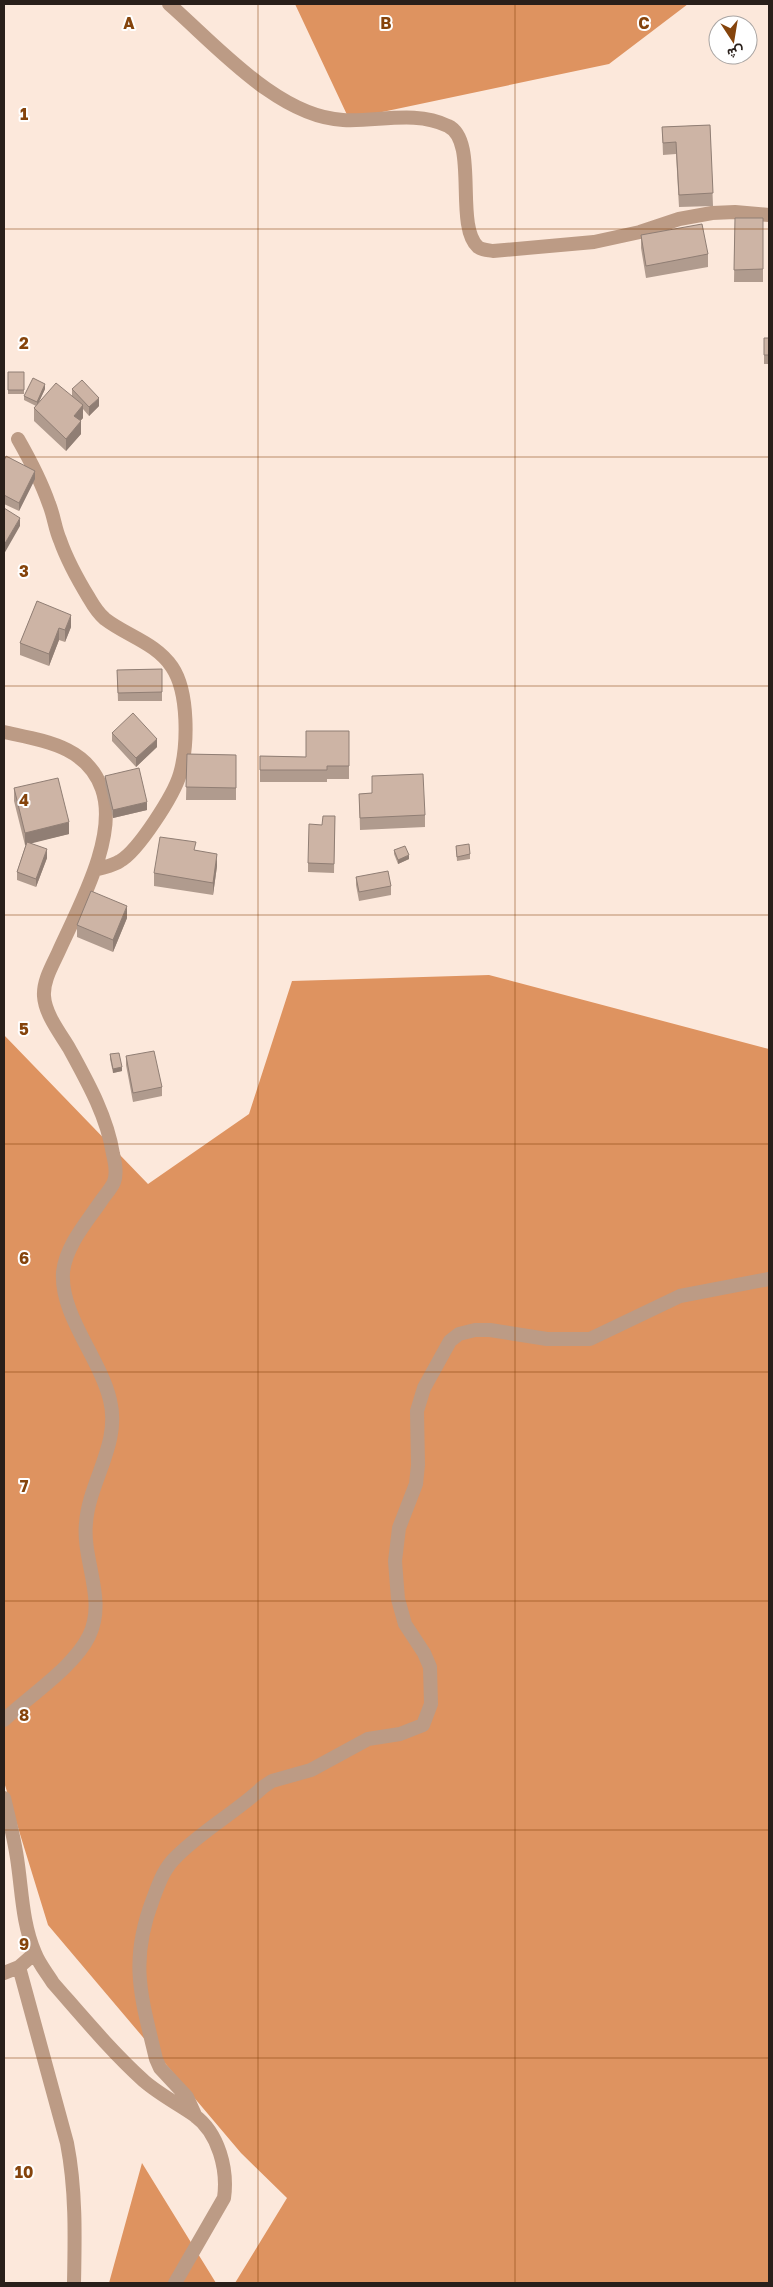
<svg xmlns="http://www.w3.org/2000/svg" width="773" height="2287" font-family="'Golos Text',Vazirmatn,sans-serif">
<style>
.forest{fill:#de9360}
.lines{fill:none;stroke-linecap:round;stroke-linejoin:round}
.minor{stroke:#bc9b85;stroke-width:14}
.wall{fill:#b09b8e}
.shaded-wall{fill:#907e74}
.building{fill:#cdb4a5;stroke:#907e74}
.grid{fill:none;stroke:#85440c;stroke-width:1;stroke-opacity:0.55}
.grid-label{font-size:16px;text-anchor:middle;font-weight:bold;fill:#85440c;stroke:#fff;stroke-width:4;stroke-linejoin:round;paint-order:stroke}
</style>
<rect width="100%" height="100%" fill="#fce8db"/>
<path class="forest" d="M295,4h393l-79,60 -260,55z
M489,975l280,74v1234h-534l52,-85 -46,-45 -193,-228 -44,-143v-747l144,149 101,-70 43,-133z
M142,2163l74,120h-107z"/>
<g class="lines">
<path class="minor" d="M169,4c46,40 109,113 174,116 35,2 72,-10 105,6 31,14 6,100 30,121 4,3 10,3 15,4l101,-9 46,-10 39,-13 33,-6 23,-1 34,3
M18,439c12,21 23,42 31,65 5,12 6,25 11,36 7,20 18,40 29,58 4,7 10,16 16,21 22,17 51,24 67,48 17,25 16,79 8,107 -6,21 -42,77 -60,87 -7,5 -17,6 -25,9
M4,732c40,9 83,14 98,57 17,48 -25,121 -44,164 -6,13 -15,28 -14,43 1,18 16,37 25,52 18,33 38,68 44,106 2,8 4,20 1,28 -3,7 -9,13 -13,19 -14,21 -35,44 -38,71 -3,43 37,86 47,128 11,44 -21,81 -24,123 -4,37 21,77 3,113 -15,31 -60,60 -85,84
M4,1798c5,20 10,40 13,60 5,32 5,65 18,95 4,11 12,20 18,30 29,33 58,68 91,98 15,13 34,23 50,34 25,18 34,55 30,83l-49,85
M19,1967l48,176c9,46 8,93 7,140
M4,1973l15,-6 16,-14
M196,2117l-9,-20 -27,-29 -4,-9c-15,-63 -27,-97 -3,-160 6,-16 11,-31 24,-43 26,-26 59,-44 86,-69l9,-6 39,-11 57,-31 32,-5 23,-9 8,-21 -1,-37 -6,-14 -19,-29 -7,-25 -3,-38 4,-33 17,-44 2,-19 -1,-54 7,-23 26,-47 9,-7 16,-4h15l57,9h43l90,-43 89,-17"/>
</g>
<path class="wall" d="M710,125l3,81 -34,1 -3,-53 -13,1 -1,-28z
M735,218h28v64h-29z
M641,235l67,19v13l-62,11 -5,-30z
M764,338h5v26h-5z
M8,372h16v22h-16z
M45,389l-7,15 34,-8v-7l27,17 -10,10 -6,-7v9l-3,3 1,13 -15,17 -32,-30v-13l2,-2 -12,-6v-4z
M4,461l31,18 -16,32 -15,-7z
M37,601l34,26 -6,15 -6,-2 -10,26 -29,-11v-12z
M162,669v32h-44l-1,-31z
M349,731v48h-22v3h-67v-26l46,1z
M112,733l45,14 -21,20 -24,-26z
M187,754l49,1v45h-50z
M105,776l42,34 -34,8 -8,-34z
M372,776l53,39v12l-65,3 -1,-36 13,-1z
M14,788l55,46 -39,9 17,15 -11,29 -19,-7v-8l9,-28 -1,1 -11,-44z
M335,816l-1,57 -26,-1v-9l14,-38z
M456,846l14,8v5l-13,2z
M196,850l21,16 -4,29 -59,-9v-13z
M394,850l15,9 -11,5 -4,-10z
M356,877l35,9v9l-32,6 -3,-16z
M127,918l-14,34 -36,-15v-12z
M110,1054l12,17 -9,2 -3,-14z
M126,1056l36,31v9l-29,6 -7,-37z"/>
<path class="shaded-wall" d="M45,384v5l-8,17v-4z
M99,398v8l-10,10v-9z
M83,405v13l-9,10v-12z
M81,421v13l-15,17v-12z
M35,471v8l-16,32v-8z
M20,518v8l-16,28v-9z
M71,615v12l-6,15v-12z
M59,628v12l-10,26v-12z
M157,739v8l-21,20v-9z
M147,802v8l-34,8v-8z
M69,822v12l-44,11v-12z
M47,849v9l-11,29v-8z
M217,854v12l-4,29v-12z
M409,855v4l-11,5v-4z
M127,906v12l-14,34v-12z
M122,1067v4l-9,2v-4z"/>
<path class="building" d="M710,125l3,68 -34,2 -3,-53 -13,1 -1,-16z
M735,218h28v51l-29,1z
M702,224l6,30 -62,12 -5,-31z
M764,338h5v17h-5z
M8,372h16v18h-16z
M33,378l12,6 -8,18 -13,-6z
M82,380l17,18 -10,9 -17,-18z
M56,383l27,22 -9,11 7,5 -15,18 -32,-31z
M6,456l29,15 -16,32 -15,-8v-34z
M4,508l16,10 -16,27z
M37,601l34,14 -6,15 -6,-2 -10,26 -29,-11z
M162,669v23l-44,1 -1,-23z
M133,713l24,26 -21,19 -24,-25z
M306,731h43v35h-22v4h-67v-14l46,1z
M187,754l49,1v33l-50,-1z
M139,768l8,34 -34,8 -8,-34z
M423,774l2,41 -65,3 -1,-24 13,-1v-17z
M58,778l11,44 -44,11 -11,-45z
M323,816h12l-1,48 -26,-1 1,-39 13,1z
M160,837l36,5 -2,8 23,4 -4,29 -59,-10z
M27,842l20,7 -11,30 -19,-7z
M469,844l1,10 -13,3 -1,-11z
M405,846l4,9 -11,5 -4,-10z
M388,871l3,15 -32,6 -3,-15z
M91,891l36,15 -14,34 -36,-15z
M154,1051l8,36 -29,6 -7,-37z
M119,1053l3,14 -9,2 -3,-15z"/>
<path class="grid" d="M258,4v2279M515,4v2279M4,229h765M4,457h765M4,686h765M4,915h765M4,1144h765M4,1372h765M4,1601h765M4,1830h765M4,2058h765"/>
<g class="grid-label">
<text x="129" y="29">A</text>
<text x="386" y="29">B</text>
<text x="644" y="29">C</text>
<text x="24" y="120">1</text>
<text x="24" y="349">2</text>
<text x="24" y="577">3</text>
<text x="24" y="806">4</text>
<text x="24" y="1035">5</text>
<text x="24" y="1264">6</text>
<text x="24" y="1492">7</text>
<text x="24" y="1721">8</text>
<text x="24" y="1950">9</text>
<text x="24" y="2178">10</text>
</g>
<rect width="773" height="2287" fill="none" stroke="#291f1a" stroke-width="10"/>
<g transform="translate(733 40) rotate(168)"><circle r="24" fill="#ffffff" stroke="#a9a5a3"/>
<path d="M0-4L9 19L0 12L-9 19Z" fill="#85440c"/>
<text y="-8" font-size="14" font-weight="bold" text-anchor="middle" fill="#291f1a">ش</text>
</g>
</svg>
